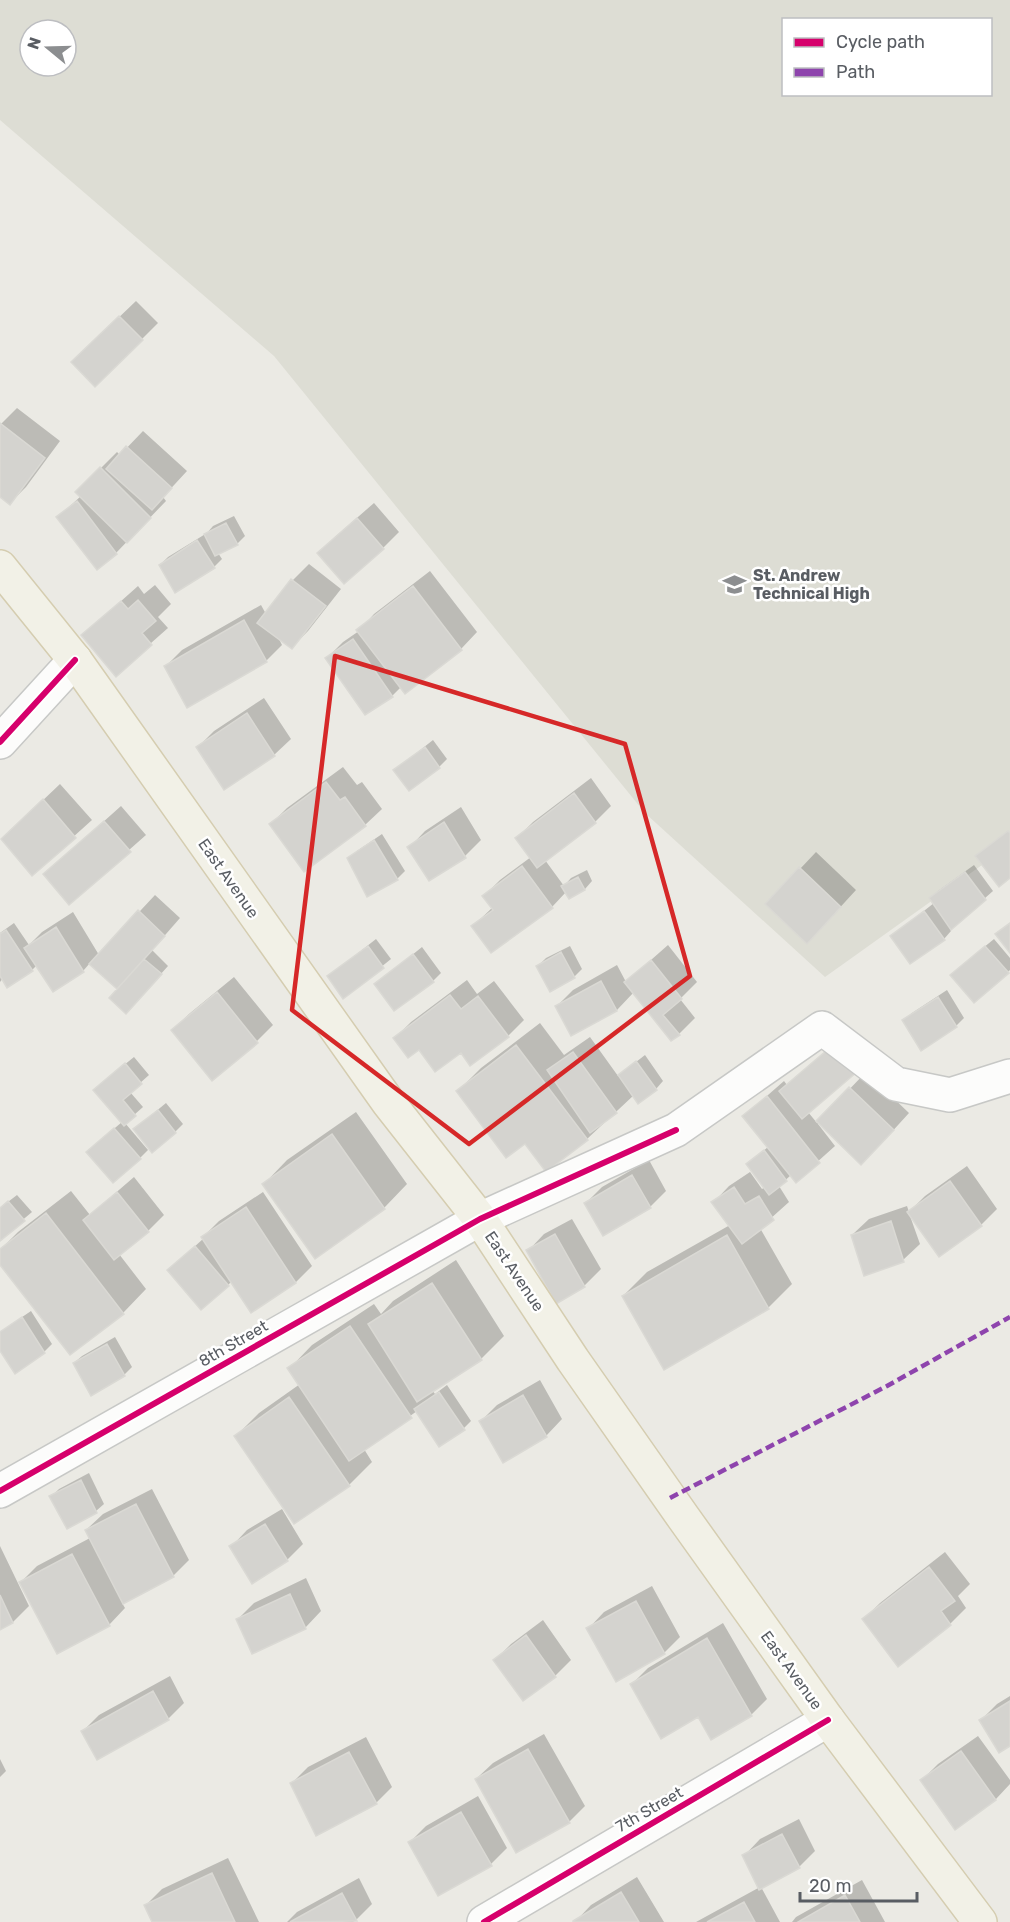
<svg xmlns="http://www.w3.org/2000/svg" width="1010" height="1922" font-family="Rubik,sans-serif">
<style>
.education{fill:#ddddd4;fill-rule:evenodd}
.shadow{fill:#0003}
.building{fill:#d4d3cf;stroke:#dad9d4;stroke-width:1.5}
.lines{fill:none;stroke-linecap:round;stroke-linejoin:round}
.minor-casing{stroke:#c7c8c6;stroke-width:36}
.major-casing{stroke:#d5cdb0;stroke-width:36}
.minor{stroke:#fcfcfb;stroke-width:33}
.major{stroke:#f2f1e7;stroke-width:33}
.quiet{stroke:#8e44ad;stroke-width:4.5;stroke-dasharray:9 4.5;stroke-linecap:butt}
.cycleway-casing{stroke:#fff;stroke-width:10}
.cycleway{stroke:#d6006c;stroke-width:6}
.marked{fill:none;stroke:#d62828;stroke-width:4.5;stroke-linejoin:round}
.labels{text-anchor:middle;stroke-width:5;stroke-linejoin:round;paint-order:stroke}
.poi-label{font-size:16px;font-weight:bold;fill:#595d63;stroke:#fff;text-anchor:start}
.street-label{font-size:16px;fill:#595d63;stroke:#fff}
</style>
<rect width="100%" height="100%" fill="#ebeae4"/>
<path class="education" d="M0,0h1010v845l-185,132 -180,-164 -371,-457 -274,-236zM784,20h206v74h-206zM30,30h36v36h-36z"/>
<path class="shadow" d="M136,301l22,22 -16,16 -53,7z
M17,408l43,33 -34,46 -16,16 -10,-8v-70z
M143,431l44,40 -24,26 3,4 -50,52 -19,15 -39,-51 23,-21 20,-28 16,-16 3,3z
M374,503l25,29 -16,16 -48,-11z
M234,516l11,20 -8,8 -19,9 4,6 -8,8 -54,-2 8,-8 39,-24 6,-7z
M309,564l32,25 -33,42 -16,16 -14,-10 4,8 -16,16 -100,5 16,-16 79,-45 5,9 27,-34z
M430,571l47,61 -16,17 -60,38 -9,9 -26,17 -39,-55 16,-16 16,-11 15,-17z
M155,585l16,19 -13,13 10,11 -52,46 -33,-39 55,-49 6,8z
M264,698l27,41 -17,16 -76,-8 16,-16z
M433,740l14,19 -8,8 -44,3z
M343,767l14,18 5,-3 20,27 -17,16 -61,45 -33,-46 16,-16z
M591,778l20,28 -16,16 -50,38 19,26 7,-8 16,-8 5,11 -7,8 -16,8 -3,-5 -14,15 -79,19 20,-19 -9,-11 16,-16 31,-23 -14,-19 16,-16z
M60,784l32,36 -60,54 -13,-51z
M121,806l25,29 -77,68 -24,-29z
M461,807l20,33 -16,16 -56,-8 16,-17z
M382,834l23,37 -8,8 -48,-20 8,-8z
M816,852l40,38 -33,36 -56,-22z
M974,865l19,26 -43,38 1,2 -7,8 -52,-3 42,-33 -3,-5 7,-7z
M155,895l25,23 -28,32 16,16 -34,38 -44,-41 -7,8 -46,-6 -5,5 -29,8 -3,4v-49l14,-10 15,22 13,-13 31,-20 26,43z
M376,939l15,20 -47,38 -15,-21z
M994,939l16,19v12l-36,31 -14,-34z
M668,945l29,37 -17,17 15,19 -16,16 -45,-42 -17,18 -45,24 -15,-28 16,-16 44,-25 9,17z
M570,946l12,23 -8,8 -24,13 -12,-24 8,-8z
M422,947l19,26 -8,8 -57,3z
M234,977l39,48 -16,16 -45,38 -39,-49 16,-16z
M467,980l10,14 17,-13 30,39 -16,16 -47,15 -42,-3 -24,-10 16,-16z
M947,990l17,28 -8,8 -35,23 -17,-29 8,-7z
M540,1023l24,32 26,-18 28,39 27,-21 18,26 -7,8 -22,6 -47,44 -62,3 -67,-51 23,-23z
M851,1029l-43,83 9,11 49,-51 43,41 -31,34 -59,-25 -1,2 17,22 -39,35 -5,-6 -12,11 10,16 -29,26 32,56 -24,24 -104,59 -41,-71 24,-24 83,-47 -17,-22 16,-17 21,-14 12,17 3,-2 -17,-23 20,-17 -24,-31 40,-35 3,4z
M134,1057l15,18 -19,17 13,15 -18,16 23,27 -8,8 -44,-14 26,-22 -19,-40z
M166,1103l17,21 -8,8 -32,-10z
M356,1112l51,72 -23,24 -120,-24 23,-24z
M649,1160l17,31 -16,16 -64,-4 16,-16z
M967,1166l30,43 -16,16 -71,-9 10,28 -17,16 -51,-25 17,-16 38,-13 2,6 16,-16z
M134,1177l30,38 -16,16 -29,23 27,35 -23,24 -52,40 -71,-91v-12l18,-18 53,-41 19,24z
M263,1192l49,74 -16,16 -45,29 -19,-30 -4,4 -59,-15 35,-32 -1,-1 16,-16z
M17,1195l15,17 -32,27v-31z
M572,1219l29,50 -16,16 -28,16 -29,-50 16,-17z
M456,1260l48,76 -23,23 -49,31 3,4 12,-9 24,36 -7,7 -47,-17 -53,38 8,13 -23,23 -113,-49 23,-23 41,-29 -11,-15 23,-24 62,-41 7,10 12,-13z
M31,1311l21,33 -8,8 -44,-4v-16z
M115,1337l17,30 -8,8 -50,-12 8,-7z
M540,1380l22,39 -16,17 -65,-15 16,-16z
M89,1473l15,31 -8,7 -45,-14 8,-8z
M152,1489l37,71 -16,16 -51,27 3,5 -16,17 -88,-43 16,-16 53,-28 -4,-8 17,-16z
M282,1509l21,35 -16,16 -56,-13 16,-17z
M0,1546l29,60 -16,16 -13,6z
M945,1552l25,32 -12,12 8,12 -16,16 -51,41 -35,-46 16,-16z
M306,1578l15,33 -16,17 -67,-9 16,-16z
M652,1586l28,51 -16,16 -76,-24 16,-17z
M543,1620l28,40 -16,16 -60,-16 16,-16z
M723,1623l44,76 -16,16h-53l-66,-31 16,-16z
M170,1676l14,27 -16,16 -85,12 16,-16z
M1010,1696v48l-29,-24 16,-16z
M544,1734l41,72 -16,16 -93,-43 17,-16z
M978,1736l32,44v4l-14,15 -41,29 -33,-48 16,-16z
M366,1737l26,50 -16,16 -84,-20 16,-16z
M0,1759l6,12 -6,6z
M478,1796l29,52 -16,16 -81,-22 16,-16z
M799,1819l16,32 -16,16 -38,20 19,35h-84l64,-35 -16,-31 16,-17z
M228,1858l31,64h-105l-8,-17 16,-16z
M637,1877l27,45h-89l16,-17z
M359,1878l13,26 -16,16 -3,2h-66l10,-10z
M862,1880l23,42h-93l4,-5z"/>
<path class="building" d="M119,316l24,24 -48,47 -24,-25z
M0,423l45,35 -35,47 -10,-8z
M126,446l46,42 -20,22 -46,-41z
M100,467l51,51 -24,25 -52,-51z
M77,501l40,53 -20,16 -41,-53z
M357,518l27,31 -40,35 -27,-31z
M226,523l12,22 -23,11 -11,-22z
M197,540l18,28 -40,25 -16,-28z
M291,579l35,27 -34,43 -35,-26z
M413,586l49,64 -57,44 -49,-64z
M138,600l18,21 -14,12 10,12 -36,32 -35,-42 40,-34 7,8z
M244,620l23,42 -80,46 -23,-42z
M353,639l40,58 -28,18 -40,-57z
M247,713l28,43 -51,34 -28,-43z
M425,747l15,21 -31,23 -16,-21z
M326,782l14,18 5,-3 21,29 -62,46 -35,-48z
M574,793l22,30 -59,45 -22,-30z
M43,799l33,39 -44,38 -31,-37z
M104,821l27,31 -62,53 -26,-31z
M444,822l22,36 -37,23 -22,-34z
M1008,831l2,2v45l-11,9 -24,-31z
M374,840l24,40 -31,17 -20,-39z
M522,866l31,42 -62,45 -20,-27 22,-16 -11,-14z
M799,867l42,40 -34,37 -42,-40z
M965,872l21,28 -35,30 -22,-32z
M578,877l7,13 -16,9 -8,-13z
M138,910l27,26 -48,53 -28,-25z
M924,911l21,29 -35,24 -20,-28z
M1010,923v30l-15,-19z
M56,927l28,45 -31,20 -29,-44z
M6,930l27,41 -26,17 -7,-12v-42z
M368,946l16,22 -41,31 -16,-23z
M985,946l24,27 -35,30 -24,-28z
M561,952l14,26 -25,14 -14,-26z
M413,954l21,28 -40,29 -20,-27z
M144,959l18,15 -36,40 -17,-16z
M651,960l31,39 -19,16 17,20 -9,6 -47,-59z
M601,981l16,30 -46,25 -16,-30z
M217,992l41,51 -46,38 -41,-51z
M450,995l11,14 17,-13 31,41 -39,29 -9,-13 -26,19 -16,-22 -11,8 -15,-20z
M938,997l19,30 -36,24 -19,-31z
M834,1044l23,28 -55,47 -23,-28z
M516,1045l72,95 -42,32 -21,-28 -19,14 -50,-67z
M573,1052l44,61 -27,20 -43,-63z
M636,1061l21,29 -19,14 -20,-29z
M125,1063l17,21 -19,16 13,16 -12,10 -31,-36z
M849,1087l45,43 -33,35 -45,-44z
M767,1096l53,67 -24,20 -54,-67z
M158,1110l18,23 -24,20 -19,-24z
M114,1128l27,31 -28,24 -27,-31z
M332,1134l53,75 -70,50 -53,-75z
M764,1150l23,31 -18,14 -23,-31z
M632,1175l19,33 -48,28 -19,-33z
M950,1181l32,45 -43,31 -32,-45z
M734,1187l11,17 14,-8 15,24 -32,24 -31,-42z
M117,1192l32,40 -35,28 -31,-40z
M8,1201l17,20 -25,20v-33z
M246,1207l50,76 -45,30 -50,-76z
M46,1213l78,101 -54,41 -70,-90v-16z
M891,1221l13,41 -40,14 -13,-41z
M555,1234l30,53 -29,17 -30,-54z
M727,1235l42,74 -105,61 -42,-74z
M195,1246l34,40 -28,24 -34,-40z
M432,1283l50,77 -65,42 -49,-78z
M22,1317l23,36 -30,21 -15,-23v-19z
M350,1326l62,92 -63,43 -62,-93z
M107,1344l18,32 -34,20 -18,-33z
M439,1392l26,38 -26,17 -25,-38z
M523,1395l24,42 -44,26 -24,-42z
M289,1397l61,89 -56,38 -60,-88z
M81,1480l16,33 -30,16 -18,-33z
M136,1504l38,73 -51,27 -38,-74z
M265,1524l23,37 -36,23 -23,-38z
M72,1554l38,72 -53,28 -38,-72z
M929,1567l26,34 -14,10 10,14 -53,42 -36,-48z
M290,1594l16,35 -54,25 -16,-35z
M0,1595l13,28 -13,7z
M636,1601l29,53 -49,28 -30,-54z
M526,1635l30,42 -33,24 -30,-41z
M707,1638l45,78 -41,24 -13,-23 -37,22 -31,-55z
M153,1691l16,29 -72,40 -16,-29z
M1010,1701v45l-11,7 -20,-33z
M528,1749l42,74 -54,30 -41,-74z
M961,1751l35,49 -41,30 -35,-50z
M349,1752l28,52 -61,32 -26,-53z
M461,1812l31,54 -54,30 -30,-54z
M782,1834l18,34 -41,22 -17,-35z
M212,1873l23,49h-83l-8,-17z
M621,1892l18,30h-66v-1z
M342,1893l15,28 -67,1z
M845,1895l15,27h-62z
M744,1902l11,20h-48z"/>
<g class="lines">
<defs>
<path id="minor" d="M0,742l75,-82
M0,1491l480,-272 196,-89 146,-102 74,56 54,11 60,-19
M484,1922l344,-202"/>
<path id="major" d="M0,567l75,93 313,442 92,117 93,141 110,157 145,203 152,202"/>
</defs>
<use href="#minor" class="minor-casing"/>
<use href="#major" class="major-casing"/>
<use href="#minor" class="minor"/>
<use href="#major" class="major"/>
<path class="quiet" d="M670,1498l217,-112 123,-69"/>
<defs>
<path id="cycleway" d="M0,742l75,-82
M0,1491l480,-272 196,-89
M484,1922l344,-202"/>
</defs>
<use href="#cycleway" class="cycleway-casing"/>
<use href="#cycleway" class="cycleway"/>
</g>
<path class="marked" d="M335,656l290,88 65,232 -221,168 -177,-134z"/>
<defs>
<symbol id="school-bare" viewBox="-9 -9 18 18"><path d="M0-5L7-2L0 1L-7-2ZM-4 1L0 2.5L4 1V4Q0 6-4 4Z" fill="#8c8e90" stroke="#fff" stroke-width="2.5" paint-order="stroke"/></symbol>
</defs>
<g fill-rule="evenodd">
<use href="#school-bare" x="718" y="568" width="33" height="33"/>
</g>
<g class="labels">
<g class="poi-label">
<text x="753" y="581">St. Andrew<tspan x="753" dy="18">Technical High</tspan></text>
</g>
<g class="street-label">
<text transform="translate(229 878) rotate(55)" y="6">East Avenue</text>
<text transform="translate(515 1271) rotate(56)" y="6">East Avenue</text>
<text transform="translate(233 1343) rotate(-30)" y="6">8th Street</text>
<text transform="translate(792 1670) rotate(54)" y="6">East Avenue</text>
<text transform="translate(649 1809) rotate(-30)" y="6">7th Street</text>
</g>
</g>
<rect x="782" y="18" width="210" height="78" fill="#ffffff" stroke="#bdbec1" stroke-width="1.5"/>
<rect x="794" y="38" width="30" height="9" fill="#d6006c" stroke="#bdbec1" stroke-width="1.5"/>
<text x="836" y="48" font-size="18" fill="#595d63">Cycle path</text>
<rect x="794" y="68" width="30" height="9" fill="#8e44ad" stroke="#bdbec1" stroke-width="1.5"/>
<text x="836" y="78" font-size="18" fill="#595d63">Path</text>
<g transform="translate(48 48) rotate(289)"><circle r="28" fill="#ffffff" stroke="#bdbec1" stroke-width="1.5"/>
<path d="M0-4.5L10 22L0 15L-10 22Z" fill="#8c8e90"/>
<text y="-9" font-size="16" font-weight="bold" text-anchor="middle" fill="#595d63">N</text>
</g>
<path d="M800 1892v9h117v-9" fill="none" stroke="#595d63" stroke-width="3"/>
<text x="809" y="1892" font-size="18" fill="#595d63" stroke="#ffffff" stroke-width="4.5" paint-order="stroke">20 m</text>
</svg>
